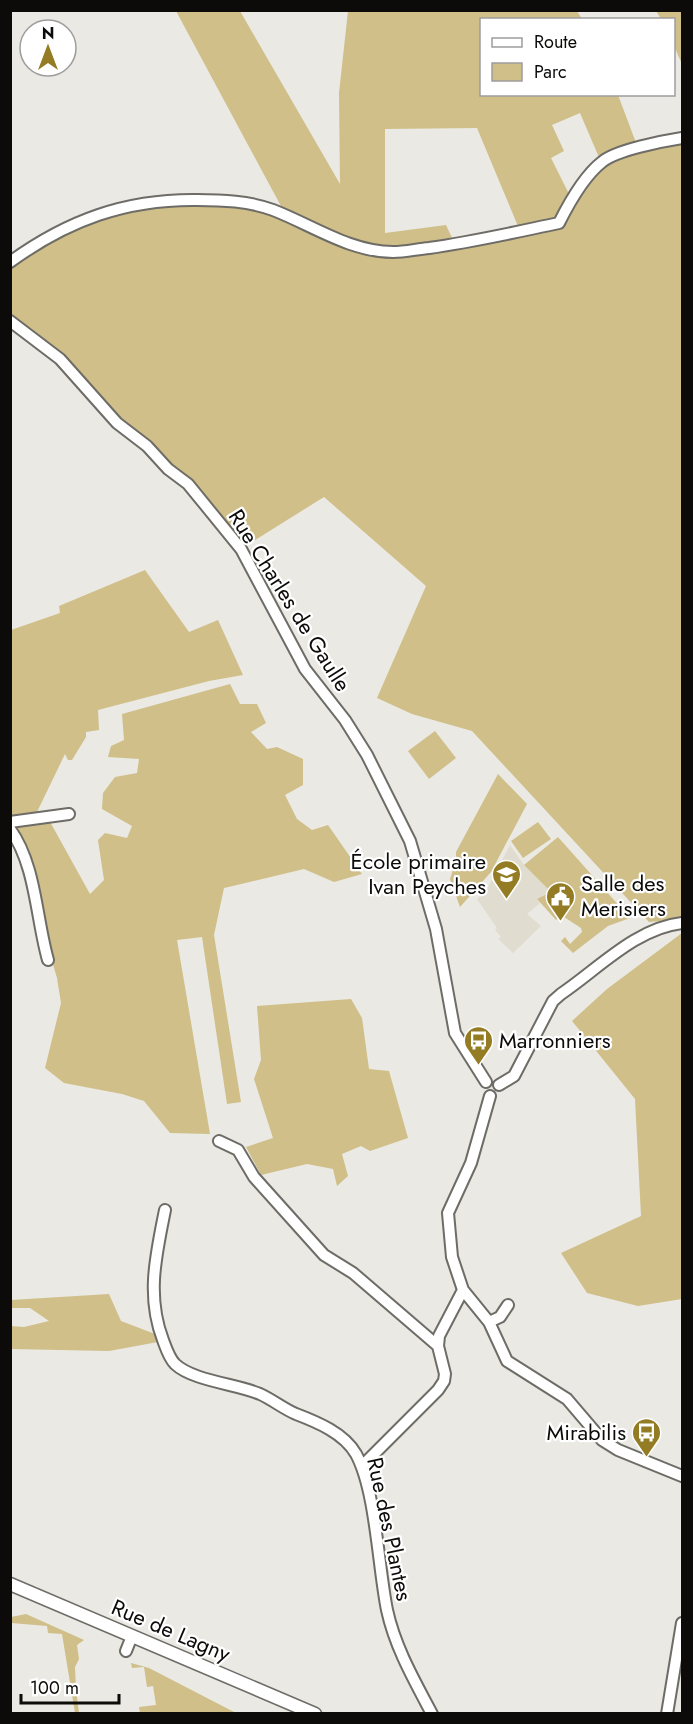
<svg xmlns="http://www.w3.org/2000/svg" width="693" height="1724" font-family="Jost,sans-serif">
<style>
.built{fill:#e0dccf}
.green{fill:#d0bf89;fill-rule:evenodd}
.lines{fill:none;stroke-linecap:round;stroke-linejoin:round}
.minor-casing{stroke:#6e6c67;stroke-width:14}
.major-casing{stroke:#6e6c67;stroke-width:15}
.minor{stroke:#fff;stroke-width:10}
.major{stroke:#fff;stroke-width:12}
.labels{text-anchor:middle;stroke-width:4.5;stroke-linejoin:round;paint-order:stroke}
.street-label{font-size:22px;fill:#0c0b0a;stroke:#fff}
.poi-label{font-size:22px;fill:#0c0b0a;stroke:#fff;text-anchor:end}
</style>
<rect width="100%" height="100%" fill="#eae9e3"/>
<path class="built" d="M510,845l14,20 27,27 -14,8 3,3 -13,11 14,12 -28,27 -15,-14 3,-2 -6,-7 2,-2 -20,-29 10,-10z"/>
<path class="green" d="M176,11h64l100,173 -1,-91 9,-82h229l5,8 -100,1v74l136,1 20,53 44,-10v781l-33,3 -177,-191 -60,-17 -35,-16 49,-112 -102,-89 -77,48 -45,-52 -91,-79 -48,-55 -43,-38 -9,-4v-58c14,-15 32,-22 51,-31 80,-39 134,-40 220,-20zM580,113l21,49 -29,38 -21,-42 13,-7 -12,-26zM477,128l43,103 -65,13 -9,-19 -61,8v-104z
M656,11h26v53l-8,-18v-26l-13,-1z
M145,570l44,62 29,-12 25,55 -34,6 -111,29 1,20 -13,2v5l-14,23h-4l-3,-6 -29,60 -25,4v-188l49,-17 -1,-7z
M230,684l10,20h17l9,19 -15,9 16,17 10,-2 26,12v26l-18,10 12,24 15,11 16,-5 34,49 -28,8 -30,-13 -80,19 -10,47 27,167 -14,2 -25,-167 -25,3 33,194 -40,-1 -26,-32 -22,-7 -58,-11 -19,-15 16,-65 -4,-25 -45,-153 15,1 22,-6 41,74 14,-14 -6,-40 7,-7 22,5 5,-12 -30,-17 1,-16 12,-16 22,-4 2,-14 -31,-2 3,-11 13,-6 -2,-26z
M435,731l21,27 -27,21 -21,-28z
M498,774l29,30 -36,68 -31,35 -10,-28 6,-19v-8z
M538,822l13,17 -28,19 -12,-17z
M558,837l72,81 -22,8 -35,27 -12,-12 4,-4 5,7 12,-12 -1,-4 -20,-13 -5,5 -19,-21 14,-7 -27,-27z
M682,933v366l-44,7 -51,-13 -26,-40 80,-37 -6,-117 -63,-78 35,-32z
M351,999l11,19 7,51 20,2 19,67 -38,13 -9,-5 -19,8 6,22 -11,10 -4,-17 -26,-5 -46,11 -15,-28 27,-9 -19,-59 7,-19 -4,-54z
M109,1294l12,27 34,13 3,8 -49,9 -98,-2 -1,-23 14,1 25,-6 -19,-13h-19v-8z
M26,1614l58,26 -7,5 2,14 -4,8 1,23 3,23h-4l-13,-79 -14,-1 -1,-7 -36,-3v-6z
M131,1663l18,5 87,45h-96l-1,-6 17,-2 -3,-19 -6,1 -3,-20 -12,1z"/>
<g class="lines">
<defs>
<path id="minor" d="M10,262c58,-42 116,-63 187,-62 25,0 52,1 76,10 39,15 77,42 120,42 12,0 24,-3 36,-4 44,-6 87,-16 130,-25 10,-20 25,-47 43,-61 14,-12 61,-21 80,-24
M10,321l50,38 57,64 30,23 21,23 20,15 53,65 64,120 40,51 22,35 43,86 26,88 19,104 31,49
M10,822l59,-8
M10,829c26,36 26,89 38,131
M499,1085l15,-9 39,-75 8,-7c37,-25 75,-66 121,-71
M490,1096l-19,67 -23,50 4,44 11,33 26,32 18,39 60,38 35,41 16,10 64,26
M219,1141l19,9 16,27 70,78 29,18 85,73
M165,1210c-9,45 -19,86 -2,130 3,8 6,18 12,24 18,17 62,20 85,30 13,6 24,15 36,20 21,8 48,19 60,40 20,37 22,112 31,156 8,37 27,70 45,104
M489,1322l11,-5 8,-12
M362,1466l76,-76 6,-9 1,-7 -7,-28 1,-10 24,-46
M126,1651l6,-15
M667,1714l15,-91"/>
<path id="major" d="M10,1584l305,130"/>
</defs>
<use href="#minor" class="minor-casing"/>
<use href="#major" class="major-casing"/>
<use href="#minor" class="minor"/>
<use href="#major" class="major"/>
</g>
<defs>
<symbol id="school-pin" viewBox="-11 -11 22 30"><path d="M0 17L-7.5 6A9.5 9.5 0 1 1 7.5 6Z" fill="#937c23" stroke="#fff"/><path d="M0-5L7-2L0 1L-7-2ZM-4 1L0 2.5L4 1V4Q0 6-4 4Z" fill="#fff"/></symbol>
<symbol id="civic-pin" viewBox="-11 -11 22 30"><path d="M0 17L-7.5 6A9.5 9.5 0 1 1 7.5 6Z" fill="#937c23" stroke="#fff"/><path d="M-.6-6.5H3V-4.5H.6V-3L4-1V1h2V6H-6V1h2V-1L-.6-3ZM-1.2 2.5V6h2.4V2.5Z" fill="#fff"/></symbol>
<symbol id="bus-pin" viewBox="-11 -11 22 30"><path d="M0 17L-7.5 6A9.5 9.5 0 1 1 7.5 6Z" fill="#937c23" stroke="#fff"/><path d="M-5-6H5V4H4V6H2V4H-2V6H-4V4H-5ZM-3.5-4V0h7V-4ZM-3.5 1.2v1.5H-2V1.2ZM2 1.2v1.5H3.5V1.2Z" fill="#fff"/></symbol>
</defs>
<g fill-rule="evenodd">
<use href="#school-pin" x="490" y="858" width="33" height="45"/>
<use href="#civic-pin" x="544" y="880" width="33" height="45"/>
<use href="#bus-pin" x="462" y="1024" width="33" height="45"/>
<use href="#bus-pin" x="630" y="1416" width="33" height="45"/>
</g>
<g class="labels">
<g class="street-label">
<text transform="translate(290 600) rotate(58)" y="8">Rue Charles de Gaulle</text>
<text transform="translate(390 1529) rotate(78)" y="8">Rue des Plantes</text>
<text transform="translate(171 1630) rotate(23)" y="8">Rue de Lagny</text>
</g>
<g class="poi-label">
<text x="486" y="869">École primaire<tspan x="486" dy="25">Ivan Peyches</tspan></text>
<text x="581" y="891" text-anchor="start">Salle des<tspan x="581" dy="25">Merisiers</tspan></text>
<text x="499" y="1048" text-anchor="start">Marronniers</text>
<text x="626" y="1440">Mirabilis</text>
</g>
</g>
<rect width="693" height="1724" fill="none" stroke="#0c0b0a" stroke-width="24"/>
<rect x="480" y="18" width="195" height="78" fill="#ffffff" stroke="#9e9d9d" stroke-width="1.5"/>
<rect x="492" y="38" width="30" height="9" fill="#ffffff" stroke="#9e9d9d" stroke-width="1.5"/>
<text x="534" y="48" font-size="18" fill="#0c0b0a">Route</text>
<rect x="492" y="63" width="30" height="18" fill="#d0bf89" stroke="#9e9d9d" stroke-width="1.5"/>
<text x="534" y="78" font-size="18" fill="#0c0b0a">Parc</text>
<g transform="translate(48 48)"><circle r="28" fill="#ffffff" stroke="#9e9d9d" stroke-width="1.5"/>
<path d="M0-4.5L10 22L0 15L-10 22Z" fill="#937c23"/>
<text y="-9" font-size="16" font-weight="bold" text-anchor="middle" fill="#0c0b0a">N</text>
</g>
<path d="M21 1694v9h98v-9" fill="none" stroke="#0c0b0a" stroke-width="3"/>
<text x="30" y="1694" font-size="18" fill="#0c0b0a" stroke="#ffffff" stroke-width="4.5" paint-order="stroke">100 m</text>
</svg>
